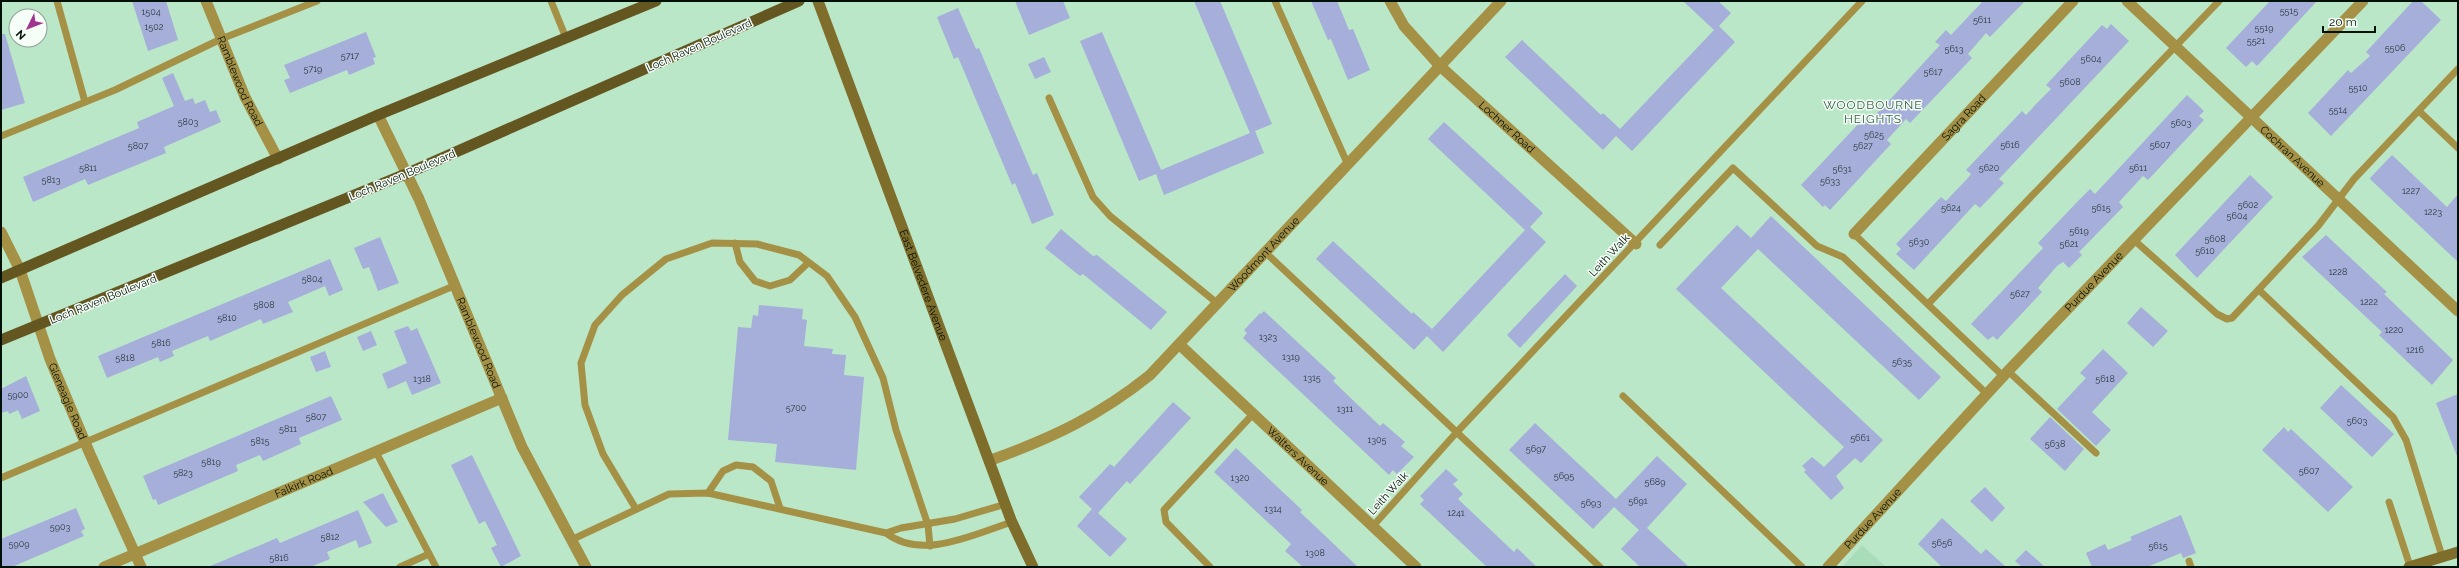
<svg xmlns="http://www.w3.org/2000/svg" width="2459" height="568" font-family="Raleway,sans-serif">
<rect width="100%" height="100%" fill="#bae7c8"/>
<path fill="#a9ddba" d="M1862 545 1886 567H1842Z"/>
<g fill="#a5afda">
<path d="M132 1H166L178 40 148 51Z"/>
<path d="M1015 1H1063L1070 18 1029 35Z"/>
<path d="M1194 1H1220L1272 124 1255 131 1264 153 1164 195 1156 174 1139 181 1080 41 1102 32 1161 170 1250 133Z"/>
<path d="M1311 1H1337L1349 30 1353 29 1370 70 1348 80 1331 39 1328 40Z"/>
<path d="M1683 1H1718L1731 13 1719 26 1735 42 1632 151 1616 136 1603 150 1505 57 1522 40 1601 115 1603 113 1620 129 1714 30Z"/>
<path d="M1983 1H2025L1990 37 1986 33 1968 54 1972 58 1910 123 1906 119 1887 140 1891 144 1830 210 1825 205 1823 207 1801 185 1863 119 1867 123 1886 104 1940 45 1935 42 1946 30 1951 35Z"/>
<path d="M2270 1H2317L2257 66 2252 61 2246 67 2226 48Z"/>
<path d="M2413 1H2421L2441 20 2331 136 2308 113 2348 70 2351 73 2370 56 2366 52Z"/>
<path d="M958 8 976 49 979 48 1033 175 1037 173 1054 215 1032 224 1015 183 1012 185 958 57 954 59 937 17Z"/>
<path d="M2111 24 2129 41 1999 179 2004 183 1980 208 1975 204 1914 270 1896 254 1901 249 1896 244 1941 197 1946 201 1967 179 1971 174 1966 170 2022 111 2026 115 2039 101 2051 89 2046 85 2102 25 2107 29Z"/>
<path d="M366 32 376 57 373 58 375 64 349 75 347 70 290 93 284 80 290 78 284 65Z"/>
<path d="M1 34H5L25 103 1 110Z"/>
<path d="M1044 57 1051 72 1035 79 1028 64Z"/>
<path d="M173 73 185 101 193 98 195 104 205 100 210 112 216 110 221 122 164 147 166 153 88 185 85 179 33 202 23 177 139 128 137 122 174 106 162 78Z"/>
<path d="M2187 95 2204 111 2199 116 2204 120 2148 180 2143 176 2119 202 2123 207 2079 252 2082 255 2069 268 2063 262 2057 266 2038 288 2042 292 1997 340 1993 336 1988 340 1971 324 2043 248 2038 243 2080 199 2090 189 2095 194Z"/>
<path d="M1444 122 1543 213 1530 227 1546 242 1443 352 1427 336 1414 350 1316 259 1333 241 1412 314 1413 312 1432 329 1525 230 1428 139Z"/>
<path d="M2392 155 2447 207 2458 194V262L2371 180 2370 178Z"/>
<path d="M2250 175 2273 197 2197 278 2175 255Z"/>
<path d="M1771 216 1941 377 1919 400 1758 249 1721 288 1883 440 1861 463 1855 458 1836 476 1844 488 1831 500 1804 472 1806 470 1802 466 1812 457 1824 467 1844 447 1676 289 1737 225 1751 238Z"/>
<path d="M1061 229 1093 256 1097 255 1167 312 1151 330 1083 274 1080 276 1045 248Z"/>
<path d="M2326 235 2387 292 2384 294 2453 360 2432 385 2379 335 2382 332 2302 257Z"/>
<path d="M380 237 399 283 378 291 369 267 363 269 354 248Z"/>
<path d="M330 259 343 290 329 296 325 286 288 302 293 312 263 324 261 319 210 341 208 336 172 351 174 356 160 362 158 357 107 378 98 356Z"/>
<path d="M1565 274 1577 286 1520 348 1507 335Z"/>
<path d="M759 305 803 309 802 319 807 320 804 346 833 349 832 354 846 355 844 375 864 377 856 470 775 462 777 444 728 440 738 327 751 328 753 315 758 316Z"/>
<path d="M2141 307 2168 331 2153 347 2127 323Z"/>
<path d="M1264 311 1336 378 1333 381 1359 406 1380 426 1383 423 1405 442 1401 446 1414 457 1397 474 1393 470 1389 475 1243 338 1247 333 1244 330 1260 313 1261 314Z"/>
<path d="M408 326 411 331 417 328 441 383 412 395 406 381 388 389 382 374 407 363 394 331Z"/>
<path d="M371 331 377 345 363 351 357 337Z"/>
<path d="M2103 349 2128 373 2092 412 2111 430 2096 446 2057 409 2086 378 2080 373Z"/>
<path d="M325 351 331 367 316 372 310 357Z"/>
<path d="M26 376 40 411 22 419 18 410 9 414 8 411 1 413V389Z"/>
<path d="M2341 385 2394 434 2372 457 2320 408Z"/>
<path d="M2458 394V455L2457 456 2436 403Z"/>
<path d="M331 396 342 420 299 438 301 444 263 461 260 455 236 465 238 471 158 505 156 499 153 500 143 476Z"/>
<path d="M1173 402 1191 418 1130 484 1127 481 1098 513 1127 539 1110 557 1077 526 1092 509 1079 497 1110 464 1114 467Z"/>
<path d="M2050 417 2084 449 2065 471 2030 439Z"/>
<path d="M1535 423 1616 499 1657 456 1687 484 1647 528 1689 567H1640L1621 549 1639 530 1614 507 1593 529 1509 450Z"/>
<path d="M2284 427 2288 432 2291 429 2353 487 2328 512 2262 450Z"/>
<path d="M1236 448 1302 510 1300 512 1358 567H1303L1285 551 1291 544 1214 472Z"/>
<path d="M472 455 521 556 501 567 491 548 497 545 485 521 479 524 451 465Z"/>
<path d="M1446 469 1458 480 1453 484 1463 494 1458 499 1514 552 1517 548 1537 567H1487L1420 504 1424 500 1420 496Z"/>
<path d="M1985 487 2005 508 1992 522 1970 501Z"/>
<path d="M383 493 398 522 386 527 363 502Z"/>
<path d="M76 508 85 529 81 531 84 536 12 567H1V539Z"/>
<path d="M358 510 372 543 359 548 356 540 327 552 330 559 310 567H208L277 538 280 543Z"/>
<path d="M2181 515 2196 553 2183 558 2181 553 2147 567H2092L2086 553 2105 544 2108 550 2132 540 2130 537Z"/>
<path d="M1942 518 1981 554 1986 549 2006 567H1942L1918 544Z"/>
<path d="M2026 550 2045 567H2022L2015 561Z"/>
</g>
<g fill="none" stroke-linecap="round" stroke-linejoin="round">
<g stroke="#a59146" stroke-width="7">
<path d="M57 1 85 102"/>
<path d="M551 1 566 38"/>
<path d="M1275 1 1348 165"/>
<path d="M1049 98 1093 197 1110 216 1217 303"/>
<path d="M2419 111 2458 148"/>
<path d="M1 136 115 90 221 39 317 1"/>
<path d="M1854 234 2003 376"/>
<path d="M2134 240 2217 314 2227 319 2232 318 2318 226 2354 179 2458 69"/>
<path d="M735 243 740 262 755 281 770 286 790 280 808 263"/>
<path d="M1660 245 1733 168 1817 246 1843 257 1987 394"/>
<path d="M1265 252 1600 567"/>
<path d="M2259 290 2393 417 2406 440 2442 556"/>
<path d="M1929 303 2219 1"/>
<path d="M2008 371 2096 453"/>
<path d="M1623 396 1802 567"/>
<path d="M376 452 436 567"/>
<path d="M1 478 456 285"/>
<path d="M708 493 723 471 736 465 753 467 771 481 780 508"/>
<path d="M2389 502 2410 566"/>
<path d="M636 509 603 454 585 405 581 363 595 325 622 295 666 259 712 243 757 244 799 255 827 276 855 317 883 378 896 430 928 525 930 546"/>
<path d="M1373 526 1456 433 1862 1"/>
<path d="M886 533 901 528 955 519 1006 504"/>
<path d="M571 540 669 494 708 493 886 533C922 561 974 534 1012 522"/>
<path d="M2189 561 2191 567"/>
<path d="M400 567 429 554"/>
<path d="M1210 567 1166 522 1164 510 1253 414"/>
</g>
<g stroke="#a59146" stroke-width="11">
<path id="s1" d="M206 1 245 97 278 159"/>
<path id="s2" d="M1390 1 1404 26 1440 66 1636 244"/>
<path id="s3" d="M2127 1 2458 311"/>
<path id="s4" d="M378 115 419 199 522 447 586 567"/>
<path id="s5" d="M1 232 20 270 50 359 90 454 141 567"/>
<path id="s6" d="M1854 234 2073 1"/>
<path id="s7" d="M1180 345 1416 567"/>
<path id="s8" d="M991 460C1052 438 1099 416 1150 375L1501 1"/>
<path id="s9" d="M104 567 502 398"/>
<path id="s10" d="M1828 567 2008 371 2363 1"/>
</g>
<g stroke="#7f6e2b" stroke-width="11">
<path id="s11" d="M818 1 1011 520 1033 567"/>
<path d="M2409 567 2458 552"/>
</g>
<g stroke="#645620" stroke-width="11">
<path d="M1 278 378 115 656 1"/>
<path d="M1 340 408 173 799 1"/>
</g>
</g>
<g text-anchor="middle" stroke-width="3" stroke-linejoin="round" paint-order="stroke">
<g font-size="9" fill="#2b383c">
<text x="2289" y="14">5515</text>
<text x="151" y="15">1504</text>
<text x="1982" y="23">5611</text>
<text x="154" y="30">1502</text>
<text x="2264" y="31">5519</text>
<text x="2256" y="44">5521</text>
<text x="2395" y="51">5506</text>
<text x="1954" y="52">5613</text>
<text x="350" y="59">5717</text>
<text x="2091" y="62">5604</text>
<text x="313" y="72">5719</text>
<text x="1933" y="75">5617</text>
<text x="2070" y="85">5608</text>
<text x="2358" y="91">5510</text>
<text x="2338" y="113">5514</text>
<text x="188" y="125">5803</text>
<text x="2181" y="126">5603</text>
<text x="1874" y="138">5625</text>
<text x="2010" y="148">5616</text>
<text x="2160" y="148">5607</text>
<text x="138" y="149">5807</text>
<text x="1863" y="149">5627</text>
<text x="88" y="171">5811</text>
<text x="1989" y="171">5620</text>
<text x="2138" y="171">5611</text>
<text x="1842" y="172">5631</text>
<text x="51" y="183">5813</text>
<text x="1830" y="184">5633</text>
<text x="2411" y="194">1227</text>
<text x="2248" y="208">5602</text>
<text x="1951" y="211">5624</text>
<text x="2101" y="211">5615</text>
<text x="2433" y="215">1223</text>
<text x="2237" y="219">5604</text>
<text x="2079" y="234">5619</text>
<text x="2215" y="242">5608</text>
<text x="1919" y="245">5630</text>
<text x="2069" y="247">5621</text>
<text x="2205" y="254">5610</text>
<text x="2338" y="275">1228</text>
<text x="312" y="282">5804</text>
<text x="2020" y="297">5627</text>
<text x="2369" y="305">1222</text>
<text x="264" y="308">5808</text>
<text x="227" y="321">5810</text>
<text x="2394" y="333">1220</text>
<text x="1268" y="340">1323</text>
<text x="161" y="346">5816</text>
<text x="2415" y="353">1216</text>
<text x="1291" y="360">1319</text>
<text x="125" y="361">5818</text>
<text x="1902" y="365">5635</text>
<text x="1312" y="381">1315</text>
<text x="422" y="382">1318</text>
<text x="2105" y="382">5618</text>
<text x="18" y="398">5900</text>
<text x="796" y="411">5700</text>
<text x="1345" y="412">1311</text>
<text x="316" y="420">5807</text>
<text x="2357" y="424">5603</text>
<text x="288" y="432">5811</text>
<text x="1860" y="441">5661</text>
<text x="1377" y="443">1305</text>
<text x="260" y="444">5815</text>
<text x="2055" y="447">5638</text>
<text x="1536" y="452">5697</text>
<text x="211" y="465">5819</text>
<text x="2309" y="474">5607</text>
<text x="183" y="476">5823</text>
<text x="1564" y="479">5695</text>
<text x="1240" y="481">1320</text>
<text x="1655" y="485">5689</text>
<text x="1638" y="504">5691</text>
<text x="1591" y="506">5693</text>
<text x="1273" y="512">1314</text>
<text x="1456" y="516">1241</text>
<text x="60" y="530">5903</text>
<text x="330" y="540">5812</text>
<text x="1942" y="546">5656</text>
<text x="19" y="547">5909</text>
<text x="2158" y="549">5615</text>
<text x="1315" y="556">1308</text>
<text x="279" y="561">5816</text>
</g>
<g font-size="11" fill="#021107" stroke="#f5fef7">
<text transform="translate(699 45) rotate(-24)" y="4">Loch Raven Boulevard</text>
<text dy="4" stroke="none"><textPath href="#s1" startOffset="87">Ramblewood Road</textPath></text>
<text dy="4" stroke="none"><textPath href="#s6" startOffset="160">Sagra Road</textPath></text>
<text dy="4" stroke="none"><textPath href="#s2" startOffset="173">Lochner Road</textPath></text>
<text dy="4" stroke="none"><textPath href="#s3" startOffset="227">Cochran Avenue</textPath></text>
<text transform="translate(402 175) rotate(-23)" y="4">Loch Raven Boulevard</text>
<text dy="4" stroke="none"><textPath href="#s8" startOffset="347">Woodmont Avenue</textPath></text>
<text transform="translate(1609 255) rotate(-47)" y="4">Leith Walk</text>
<text dy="4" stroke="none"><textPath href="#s10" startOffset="390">Purdue Avenue</textPath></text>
<text dy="4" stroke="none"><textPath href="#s11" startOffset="303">East Belvedere Avenue</textPath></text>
<text transform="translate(103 299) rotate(-22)" y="4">Loch Raven Boulevard</text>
<text dy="4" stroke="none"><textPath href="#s4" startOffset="249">Ramblewood Road</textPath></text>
<text dy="4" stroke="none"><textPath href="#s5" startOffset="182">Gleneagle Road</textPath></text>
<text dy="4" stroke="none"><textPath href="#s7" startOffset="162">Walters Avenue</textPath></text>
<text dy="4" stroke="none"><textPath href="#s9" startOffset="217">Falkirk Road</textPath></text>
<text transform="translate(1388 493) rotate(-48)" y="4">Leith Walk</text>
<text dy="4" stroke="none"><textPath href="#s10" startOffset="66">Purdue Avenue</textPath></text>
</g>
<g font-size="12" letter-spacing="1" fill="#365f45" stroke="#f5fef7">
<text x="1873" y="109">WOODBOURNE<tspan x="1873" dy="14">HEIGHTS</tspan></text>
</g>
</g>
<rect width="2459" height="568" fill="none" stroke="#021107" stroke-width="4"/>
<g transform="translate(28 28) rotate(227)"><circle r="19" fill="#f5fef7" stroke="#949f97"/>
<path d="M0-3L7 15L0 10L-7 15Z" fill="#a23290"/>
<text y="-6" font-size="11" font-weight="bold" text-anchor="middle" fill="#021107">N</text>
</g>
<path d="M2323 26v6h52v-6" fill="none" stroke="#021107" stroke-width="2"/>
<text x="2329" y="26" font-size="12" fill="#021107" stroke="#f5fef7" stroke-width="3" paint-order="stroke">20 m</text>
</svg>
